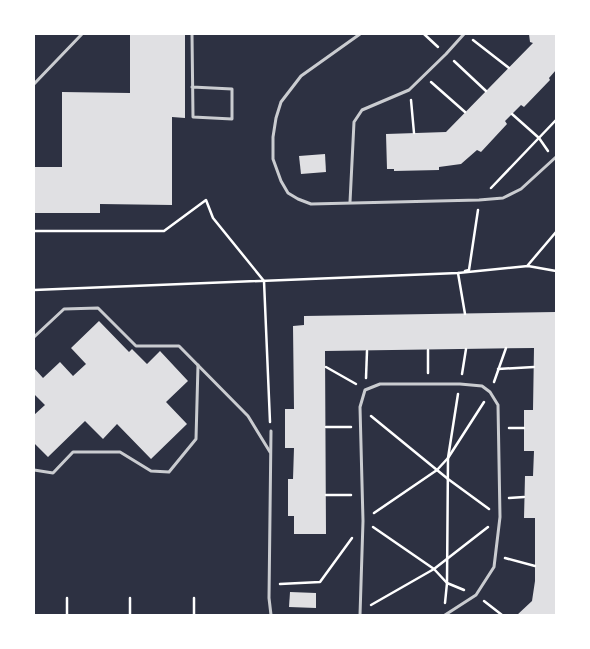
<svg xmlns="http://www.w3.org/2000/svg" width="590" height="649" font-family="'Exo 2',sans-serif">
<rect width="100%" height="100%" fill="#2d3142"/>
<g fill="#e0e0e3">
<path d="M130 34H185V118L172 117V205L100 204V213H34V167H62V92L130 93Z"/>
<path d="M529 34H556V70L549 78 550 80 524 107 521 105 505 121 507 124 481 152 477 150 461 164 439 167V170L394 171V169H387L386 134 446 132 533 43 530 42Z"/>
<path d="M325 154 326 172 301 174 299 156Z"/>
<path d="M556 312V615H517L532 601 535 581V518H524L525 476H533L534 451H524V410H533L534 348 325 351 326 534H294V516H288V479H293L294 448H285V409H294L293 326 304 325V316Z"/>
<path d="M99 321 129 352 132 349 147 364 160 351 188 381 166 402 187 424 151 459 117 424 103 439 85 421 48 457 34 443V415L45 405 34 394V368L43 378 60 362 73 376 86 364 71 348Z"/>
<path d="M290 592 316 593V608L289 607Z"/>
</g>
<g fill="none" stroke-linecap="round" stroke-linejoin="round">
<g stroke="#fff" stroke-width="2.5">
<path d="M424 34 438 47"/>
<path d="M473 40 509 68"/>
<path d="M454 61 486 91"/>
<path d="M431 82 465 112"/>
<path d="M411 100 414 133"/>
<path d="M512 114 539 138 548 151"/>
<path d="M491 188 556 120"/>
<path d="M34 231H164L206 200 213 218 264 281 270 422"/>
<path d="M528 265 556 232"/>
<path d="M465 271 469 270 478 210"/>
<path d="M458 273 465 314"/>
<path d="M34 290 458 273 528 266 556 271"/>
<path d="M326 367 356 384"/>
<path d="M498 369 534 367"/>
<path d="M428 373V350"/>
<path d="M462 374 466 349"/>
<path d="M366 378 367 351"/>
<path d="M494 382 506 348"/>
<path d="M371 416 448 479 489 509"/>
<path d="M326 427H351"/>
<path d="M509 428H524"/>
<path d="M326 495H351"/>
<path d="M509 498 524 497"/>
<path d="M374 513 437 470 448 458 484 402"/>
<path d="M373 527 434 569 447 583 464 590"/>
<path d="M505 558 535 566"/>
<path d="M280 584 320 582 352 538"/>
<path d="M484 601 502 615"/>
<path d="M445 603 447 583 448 458 458 394"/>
<path d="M371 605 434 569 488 527"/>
<path d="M67 615V598"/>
<path d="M130 615V598"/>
<path d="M194 615V598"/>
</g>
<g stroke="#caccd0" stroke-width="3">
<path d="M192 34 193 117 232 119V89L192 87"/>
<path d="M360 34 301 76 281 102 276 118 273 137V159L281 181 288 193 298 199 311 204 479 200 503 198 521 189 556 157"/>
<path d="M34 84 82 34"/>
<path d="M350 202 354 122 362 110 409 90 446 54 464 34"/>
<path d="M34 337 64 309 98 308 136 346H179L248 416 270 452"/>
<path d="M271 431 269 598 271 615"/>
<path d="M34 470 53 473 73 452H120L151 471 169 472 196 439 198 365"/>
<path d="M360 615 363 521 360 407 365 390 380 384H460L482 386 490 392 498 405 500 517 494 567 476 595 445 615"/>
</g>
</g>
<rect width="590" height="649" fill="none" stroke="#ffffff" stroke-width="70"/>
</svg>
